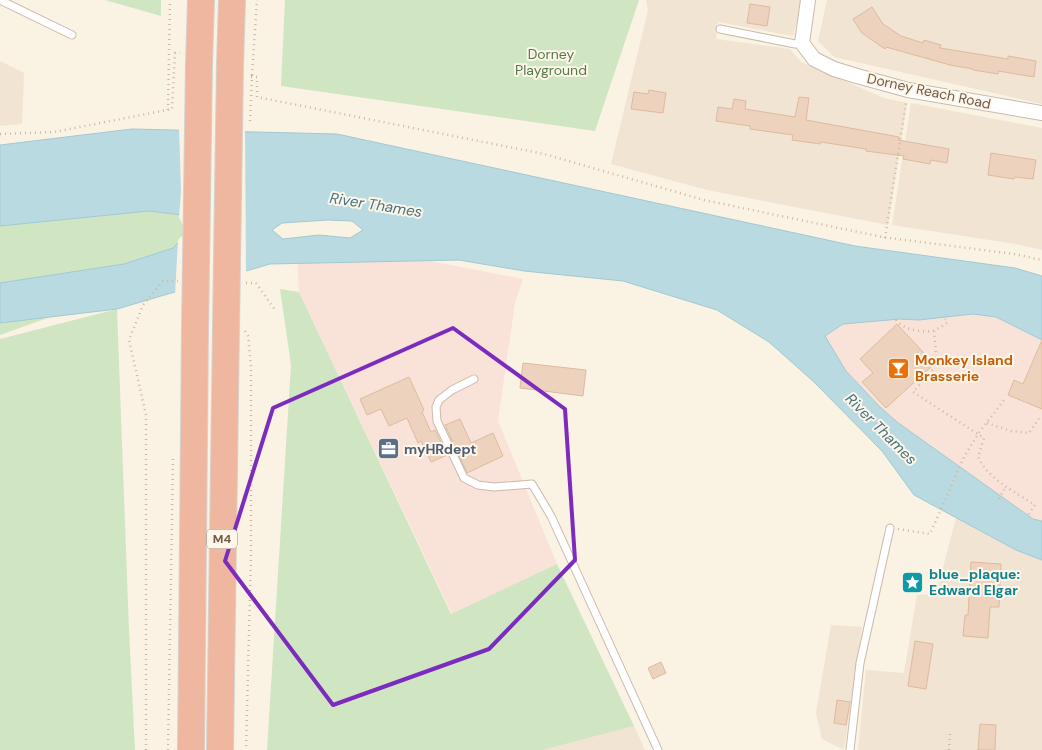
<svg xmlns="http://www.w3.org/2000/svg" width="1042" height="750" font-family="'DM Sans',sans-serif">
<rect width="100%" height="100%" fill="#faf2e3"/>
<g fill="#f1e4d2">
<path d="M646 0H802L793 36 718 22 716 39 790 49 801 62 884 98 907 103 888 225 707 190 611 164 648 10Z"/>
<path d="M827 0H1042V104L834 57 818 41Z"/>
<path d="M0 61 24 73 22 124 0 126Z"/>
<path d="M911 103 1042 128V250L1016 244 892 225Z"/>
<path d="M956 518 1016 550 1042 560V750H858L866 670 904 673 917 595 936 594Z"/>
<path d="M831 625 862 627 844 750 822 739 816 713Z"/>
<path d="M634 726 645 750H543Z"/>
</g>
<g fill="#f9e3d8">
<path d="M297 258 430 261 523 279 515 303 498 421 557 564 452 614 299 292Z"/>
<path d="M973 314 996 317 1042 340V521L1033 519 897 422 879 406 846 371 825 336 843 324 900 319 919 320Z"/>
</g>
<g fill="#d0e6c3">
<path d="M105 0H161V16Z"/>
<path d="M285 0H639L595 131 281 86Z"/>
<path d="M149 211 182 215 189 233 173 248 124 264 0 283V226Z"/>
<path d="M280 289 299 292 451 614 557 564 634 726 543 750H267L291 365Z"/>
<path d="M117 309 129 630 135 750H0V339Z"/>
<path d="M53 316 0 335V323Z"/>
</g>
<path fill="#badae1" stroke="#a1c9d2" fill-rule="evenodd" d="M132 129 337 134 855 246 1015 268 1042 276V340L996 317 973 314 919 320 900 319 843 324 825 336 846 371 879 406 897 422 1033 519 1042 521V560L1016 550 914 495 882 451 814 382 769 342 717 310 623 281 524 271 459 260 270 264 117 309 0 323V283L124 264 173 248 189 232 182 215 149 211 0 226V145ZM328 220 352 221 363 230 350 238 319 235 283 239 272 230 282 223Z"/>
<path fill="#faf2e3" d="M179 127 245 129 246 274 175 295 178 240 186 232 179 217 181 191Z"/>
<g fill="#edd2bd" stroke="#deba9f">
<path d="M750 4 770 7 767 26 747 23Z"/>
<path d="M872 7 883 24 901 36 923 43 924 40 941 45 940 48 1008 59V56L1036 61 1034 77 998 71V74L973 70V69L950 65 886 47 885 49 862 33 853 19Z"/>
<path d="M649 90 666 93 663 113 631 109 634 92 648 94Z"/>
<path d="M799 97 809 98 806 120 899 137 898 140 949 149 947 163 931 160 930 164 903 159 904 156 866 151V149L821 142 820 144 792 140 793 135 750 129V126L716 121 718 107 732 109 734 99 746 101 745 109 795 117Z"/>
<path d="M991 153 1036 160 1033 179 1015 177 1014 179 988 175Z"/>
<path d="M897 324 934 364 886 408 862 382 873 373 860 359Z"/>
<path d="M1042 340V409L1008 395 1014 380 1023 384Z"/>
<path d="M523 363 586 370 583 396 520 388Z"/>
<path d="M409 377 424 410 422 412 431 432 435 430 447 455 431 462 421 441 418 443 407 418 389 426 381 409 367 415 360 399Z"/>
<path d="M460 419 471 443 493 433 503 456 467 473 445 425Z"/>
<path d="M971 562 1001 564 999 607H990L988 638 963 636 965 615H968Z"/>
<path d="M915 641 933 644 926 689 908 686Z"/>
<path d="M661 662 666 673 653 679 648 668Z"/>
<path d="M837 700 850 702 846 725 834 723Z"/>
<path d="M980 724 996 725 995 750H978Z"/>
</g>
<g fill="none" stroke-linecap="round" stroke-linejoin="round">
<defs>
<g id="lane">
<path d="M0 0 72 35"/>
<path d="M720 29 795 44 802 43"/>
<path d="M474 379 452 390 439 400 436 407 437 421 464 478 478 485 494 487 532 484 551 516 658 750"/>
<path d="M850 750 860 663 890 528"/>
</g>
<path id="street" d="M808 0 802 43 814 59 834 69 857 76 908 90 1042 113"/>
<g id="highway">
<path d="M199 64 201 0"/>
<path d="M230 65 232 0"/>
<path d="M191 750 195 329"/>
<path d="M220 750 226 328"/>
</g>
</defs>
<use href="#lane" stroke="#cabaab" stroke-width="9"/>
<use href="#street" stroke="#cabaab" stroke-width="16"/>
<use href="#highway" stroke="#d7d1cd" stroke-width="28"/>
<g stroke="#d1b6a1" stroke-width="2.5" stroke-dasharray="1 4" stroke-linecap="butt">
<path d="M252 75 257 0"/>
<path d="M251 77H257V97L544 154 704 200 882 237 1014 254 1042 260"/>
<path d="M168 110 170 0"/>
<path d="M0 134 54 132 172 109 175 53H180"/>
<path d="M885 238 906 103"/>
<path d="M246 283H256L275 310"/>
<path d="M896 320C904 330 920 332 932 331 937 330 942 326 947 323L945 319"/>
<path d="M245 331 248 336 251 367V555L246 750"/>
<path d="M934 331 937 362 929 375 913 392 984 438 978 457C988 479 1015 492 1035 505L1027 517"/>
<path d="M987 423 1011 431 1029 433 1040 417 1042 418"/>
<path d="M999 499 1006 486"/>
<path d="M898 529 930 534 964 457 978 434 1004 400"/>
<path d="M146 750V415L129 340 143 305 163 281H178"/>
<path d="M168 750 173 456"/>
<path d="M949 750 950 733"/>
</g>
<use href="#lane" stroke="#fff" stroke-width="7"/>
<use href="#street" stroke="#fff" stroke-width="14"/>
<use href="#highway" stroke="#efb79f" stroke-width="26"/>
<defs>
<g id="highway-bridge">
<path d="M226 328 230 65"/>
<path d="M195 329 199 64"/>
</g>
</defs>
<use href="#highway-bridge" stroke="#d7d1cd" stroke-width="28" stroke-linecap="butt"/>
<path stroke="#d1b6a1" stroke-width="2.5" stroke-dasharray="1 4" stroke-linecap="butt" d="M250 121 252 75"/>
<use href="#highway-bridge" stroke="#efb79f" stroke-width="26"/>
</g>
<path fill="none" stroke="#7b2cbf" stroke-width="4" stroke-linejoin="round" d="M453 328 565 409 575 560 489 649 333 705 225 561 273 408Z"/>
<defs>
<symbol id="bar-square" viewBox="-11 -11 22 22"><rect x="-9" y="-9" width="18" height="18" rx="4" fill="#e8710a" stroke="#fdf6e9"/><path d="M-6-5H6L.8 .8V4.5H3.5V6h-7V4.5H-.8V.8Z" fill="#fff"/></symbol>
<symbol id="office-square" viewBox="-11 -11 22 22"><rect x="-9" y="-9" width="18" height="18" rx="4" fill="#5c6f8a" stroke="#fdf6e9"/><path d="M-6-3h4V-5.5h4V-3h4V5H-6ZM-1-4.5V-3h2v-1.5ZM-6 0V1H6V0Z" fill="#fff"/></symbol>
<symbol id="sight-square" viewBox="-11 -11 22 22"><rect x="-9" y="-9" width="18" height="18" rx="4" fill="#0f9aa8" stroke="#fdf6e9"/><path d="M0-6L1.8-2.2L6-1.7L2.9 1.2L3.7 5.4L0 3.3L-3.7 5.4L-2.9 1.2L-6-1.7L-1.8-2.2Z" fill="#fff"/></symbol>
</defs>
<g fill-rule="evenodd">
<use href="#bar-square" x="886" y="356" width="25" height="25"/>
<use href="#office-square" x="376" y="436" width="25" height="25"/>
<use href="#sight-square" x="900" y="570" width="25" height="25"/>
</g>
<g text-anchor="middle" stroke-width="4" stroke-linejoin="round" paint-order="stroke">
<rect fill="#fdf6e9" stroke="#9a897b" stroke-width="1" x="207" y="529.5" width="30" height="19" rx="4"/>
<g font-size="12" font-weight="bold" fill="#705a4c">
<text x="222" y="543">M4</text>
</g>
<g font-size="14" fill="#547a48" stroke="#fdf6e9">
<text x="551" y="59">Dorney<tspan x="551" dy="16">Playground</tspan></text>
</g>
<g font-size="14" fill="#705a4c" stroke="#fdf6e9">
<text transform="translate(929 91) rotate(12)" y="5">Dorney Reach Road</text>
</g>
<g font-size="14" font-weight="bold" fill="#c56008" stroke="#fdf6e9" text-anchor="start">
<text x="915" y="365">Monkey Island<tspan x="915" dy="16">Brasserie</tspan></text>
</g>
<g font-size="14" font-weight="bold" fill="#4e5e75" stroke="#fdf6e9" text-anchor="start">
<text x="404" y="454">myHRdept</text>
</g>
<g font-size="14" font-weight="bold" fill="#0d838f" stroke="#fdf6e9" text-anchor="start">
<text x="929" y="579">blue_plaque:<tspan x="929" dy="16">Edward Elgar</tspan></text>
</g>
<g font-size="15" font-style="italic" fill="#477581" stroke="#fdf6e9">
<text transform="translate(376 205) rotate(9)" y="5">River Thames</text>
<text transform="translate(881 429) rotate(45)" y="5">River Thames</text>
</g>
</g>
</svg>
